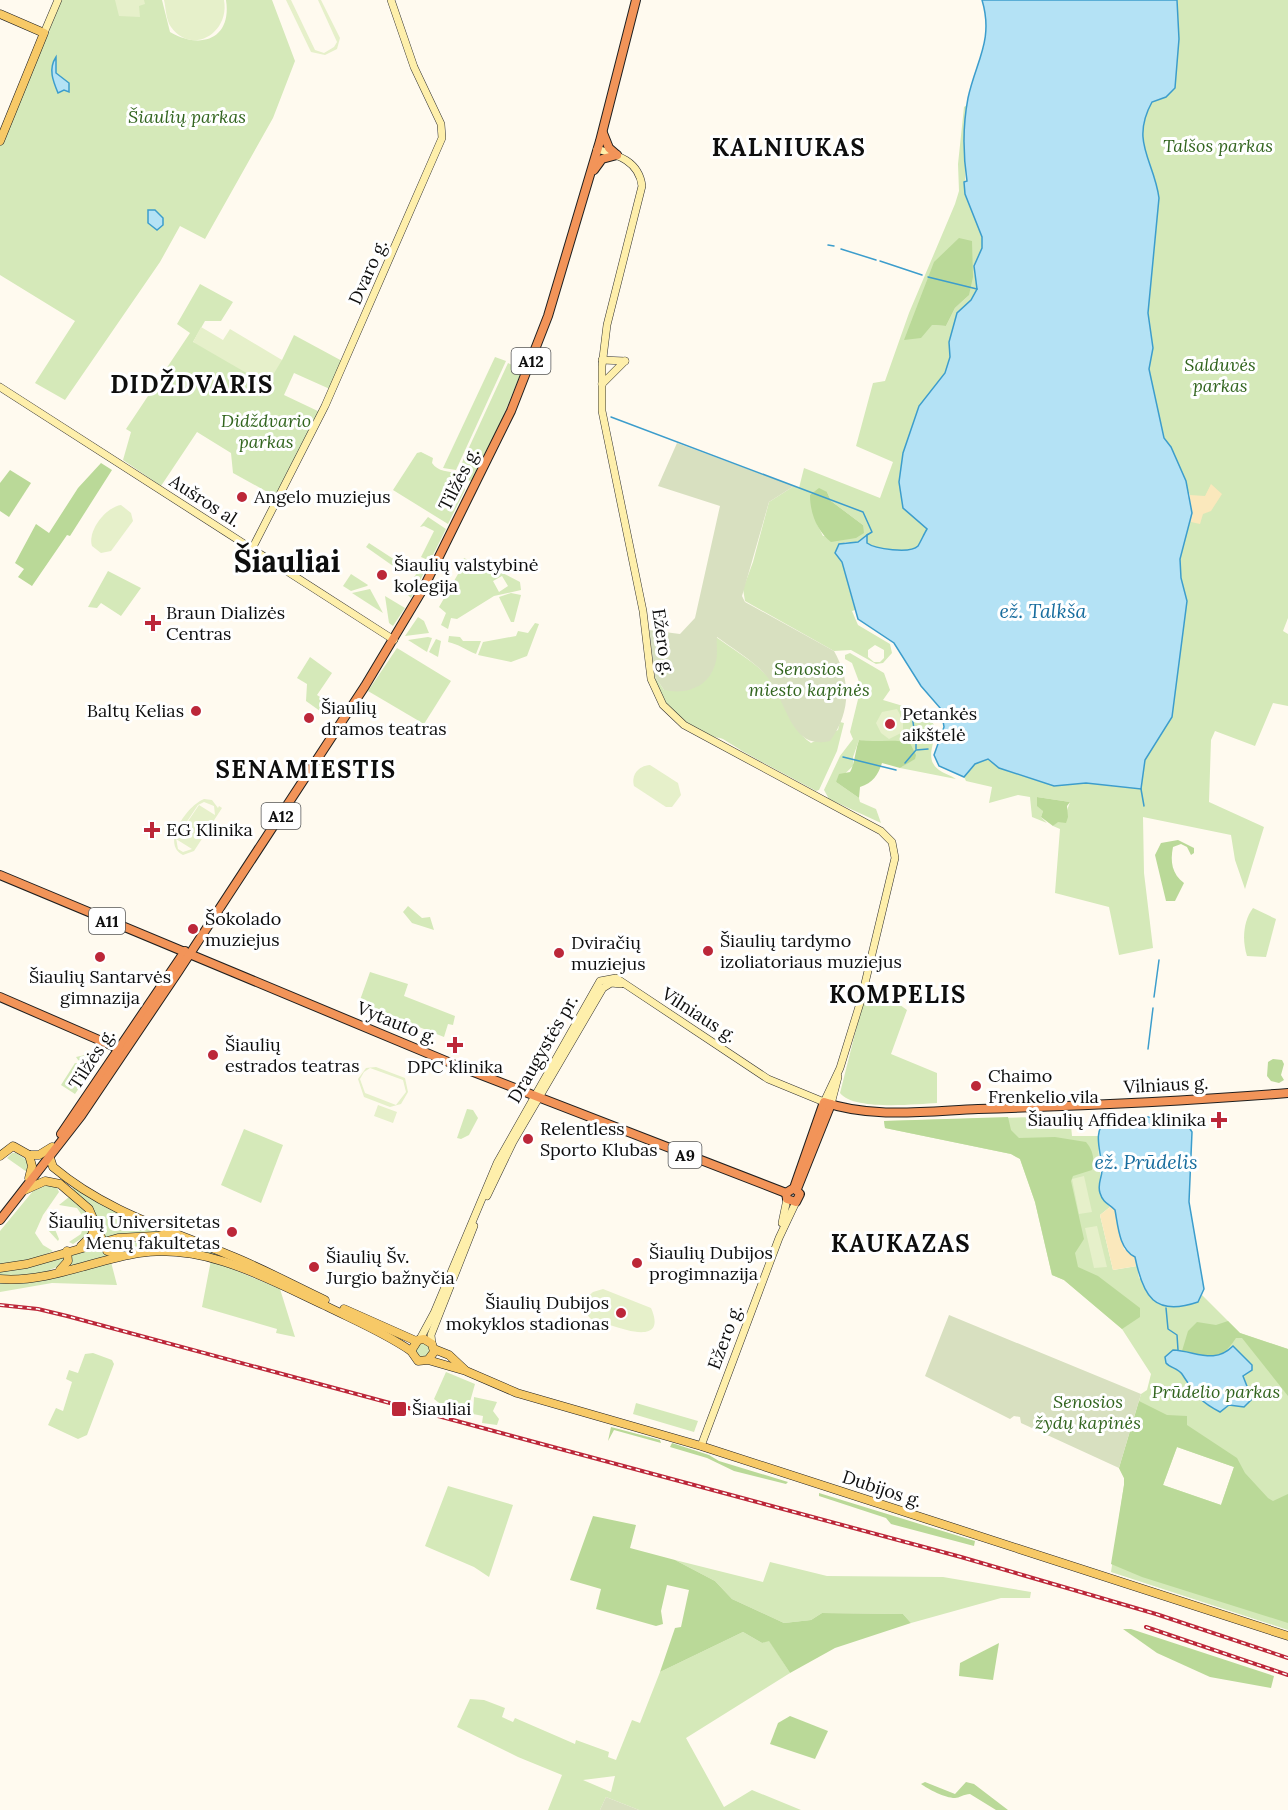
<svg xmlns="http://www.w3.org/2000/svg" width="1288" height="1810" font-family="Lora,serif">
<rect width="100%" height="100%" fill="#fffaef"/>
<g fill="#d5e9b9" fill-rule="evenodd">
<path d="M58 0H162L170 32C201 50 232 39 226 0H272L295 61 273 118 205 239 180 226 160 262 65 400 35 383 75 321 0 275V142H3L49 32Z"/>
<path d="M1177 0H1288V618L1283 631 1288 634V706L1273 703 1255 746 1215 731 1211 740 1209 802 1264 827 1245 889 1235 860 1231 835 1143 817 1144 873 1153 948 1119 955 1109 907 1055 893 1060 829 1053 826 1066 813 1070 802 1037 797 1043 811 1041 817 1047 823 1032 817 1030 797 1018 795 989 803 992 787 966 781 964 777 975 764 988 758 999 768 1054 786 1086 783 1141 789 1145 760 1172 717 1187 601 1181 578 1180 559 1192 513 1190 495 1171 447 1164 438 1149 369 1153 348 1148 313 1159 198C1154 160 1130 142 1152 102L1166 97C1175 60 1181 38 1177 0Z"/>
<path d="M967 105 965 194 982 237V248L974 271 977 289 971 300 957 313 949 342 950 357 945 373 919 406 903 453 899 482 903 508 927 529C924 534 921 541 918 546 910 554 875 549 867 543V536L858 542H845L835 553 842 562 855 610 852 611 858 625 890 644 892 653 883 663 876 664 851 650 834 651 745 601 743 589 753 562 769 502 794 486 799 488 804 468 880 498 893 462 856 446 873 383 885 381 909 313 955 204 959 191 958 164 964 107ZM969 295 955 308 946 326 932 325ZM827 492 831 501 863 525 823 536 817 524ZM875 645 884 650V658L880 662H874L868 657V650Z"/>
<path d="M200 284 233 302 221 321H205L193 342 282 360 294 335 344 362 332 390 294 373 284 395 322 413 280 499 233 473 231 453 197 432 161 486 123 460 131 432 126 429 190 333 177 324Z"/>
<path d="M495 357 506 361 456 470 443 468Z"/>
<path d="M508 363 522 370 502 419 471 481 465 480 460 467Z"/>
<path d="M421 452 433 458 432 463C438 472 448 471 461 474L465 490 448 524 393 490 417 453Z"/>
<path d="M428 517 446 529 430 561 421 557 434 531 424 526 420 527Z"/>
<path d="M369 543 395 560 397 564 393 566 366 547Z"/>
<path d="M464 558 479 565 481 562 520 582 521 590 494 596 457 619 451 618 448 629 441 625 446 613 439 607 458 574ZM502 576 508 586 499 592 493 581Z"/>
<path d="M423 563 428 565 411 598 408 595 417 582 413 579Z"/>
<path d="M108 571 141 588 121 616 101 603 97 608 88 607Z"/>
<path d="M351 574 368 585 367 586 351 591 343 586Z"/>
<path d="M370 589 383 613 352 593Z"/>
<path d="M511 593 521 595 514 622H511L499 597Z"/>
<path d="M385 596 405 608 393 626 389 623Z"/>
<path d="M418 617 424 621 429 633 405 636Z"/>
<path d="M535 623 539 624 527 656 511 662 478 655 483 642 516 636 518 631 528 633Z"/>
<path d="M449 636 460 637 463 641H481L476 654C466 650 458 644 448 642Z"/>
<path d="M428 637 432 638 427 652 408 640Z"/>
<path d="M716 637C732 649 755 662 768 677 786 698 787 726 811 743L838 730 840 722 844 723 837 751 819 790 816 791C785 774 752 758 723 739 719 737 715 738 710 735 686 724 659 706 655 677L664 690Z"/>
<path d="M436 639 441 641 438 657 429 652Z"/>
<path d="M397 648 451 681 424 724 368 691Z"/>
<path d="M850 653 884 673 890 690 883 700 913 709 925 708 936 729C935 743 924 759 939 770 944 774 951 775 956 779L900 768 909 762 873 743 859 740 853 757V766L836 782 859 798 860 802 876 809 881 823 829 799 824 790 840 756 853 739 850 732 861 687 852 663 845 659V655Z"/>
<path d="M310 657 332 673 317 695 326 701 320 711 306 701 307 684 297 678Z"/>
<path d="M408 906 422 918 430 917 434 930 412 923 403 912Z"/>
<path d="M1253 908 1276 919 1266 957 1247 956C1242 941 1243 921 1253 908Z"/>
<path d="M370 972 408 984 404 996 455 1016 453 1025 448 1024 444 1037 369 1007 360 1000Z"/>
<path d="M868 982 907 1010 891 1054 937 1073V1103C916 1104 854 1111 840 1093Z"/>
<path d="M85 1055 87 1062 95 1060 96 1063 75 1094 61 1085 75 1063 81 1064 76 1057Z"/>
<path d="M467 1109 473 1110 478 1118 469 1135 461 1139 457 1138Z"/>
<path d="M1070 1116 1072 1136H1099C1097 1149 1101 1199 1110 1207L1100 1215 1113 1270 1137 1266 1139 1278 1189 1305 1198 1302 1202 1295 1240 1333 1288 1349V1630L1111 1572 1124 1485V1478L1119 1468 1141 1394 1147 1390 1151 1374 1122 1329 1064 1280 1052 1275 1035 1202 1020 1159 1011 1154 885 1128 884 1121ZM1177 1447 1234 1467 1221 1505 1163 1485Z"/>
<path d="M244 1129 283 1145 261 1203 221 1185Z"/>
<path d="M12 1153H16L27 1160V1172L7 1158Z"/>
<path d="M47 1185 56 1186 59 1192 43 1215 35 1233 43 1245 53 1251 30 1261 0 1265V1231L33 1191Z"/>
<path d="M73 1187 102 1204 164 1231 103 1239 92 1209 72 1190Z"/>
<path d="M69 1197C85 1203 92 1217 90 1233L73 1244 69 1242 81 1234 85 1220 77 1208 59 1205Z"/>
<path d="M49 1215 59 1239 58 1241 47 1229Z"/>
<path d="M163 1238 176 1239 236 1262 175 1249 115 1253 105 1244Z"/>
<path d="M100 1245 104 1253 111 1257 68 1267 70 1254Z"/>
<path d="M62 1257 65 1260C53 1275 19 1277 0 1276V1271Z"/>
<path d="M211 1260 280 1289 295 1337 276 1333 277 1329 202 1307Z"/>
<path d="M111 1262 117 1285 52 1283 0 1292V1282Z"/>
<circle cx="423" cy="1350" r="7"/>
<path d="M93 1353 112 1360 114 1364 87 1435 78 1439 48 1425 56 1408 63 1411 72 1382 66 1379 69 1370 78 1373 85 1354Z"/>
<path d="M446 1372 475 1384 466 1416 446 1413 447 1409 434 1399Z"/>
<path d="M474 1397 497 1402 493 1411 499 1419 497 1425 482 1423 483 1416 473 1414Z"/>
<path d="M636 1403 698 1421 694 1432 633 1414Z"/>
<path d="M448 1486 513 1505 489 1577 474 1567 425 1546Z"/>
<path d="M675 1560 763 1582 770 1562 827 1576 943 1577 1031 1592 1030 1598H1001L911 1623 903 1614 822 1613 811 1620 784 1623 732 1599 715 1581Z"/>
<path d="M743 1632 762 1643 769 1640 790 1673 686 1738 724 1807 752 1790 801 1810H639L606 1797 600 1810H548L562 1775 518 1757 457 1727 470 1699 484 1700 505 1708 502 1717 513 1722 515 1718 575 1744 576 1740 609 1752 608 1757 616 1760 632 1720 640 1723 660 1672ZM615 1776 611 1792 583 1780Z"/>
</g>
<g fill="#bad998" fill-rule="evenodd">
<path d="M959 238 972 241 973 277 969 295 955 308 946 326 932 325 921 338 904 340 934 262Z"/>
<path d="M101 463 112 470 70 536 67 535 32 586 18 577 24 569 15 563 36 524 49 533 78 488Z"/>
<path d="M10 470 31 483 9 517 0 511V483Z"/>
<path d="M819 488 827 492 831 501 863 525 864 533 856 538 831 542C817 531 810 513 810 495Z"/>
<path d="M859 740C876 743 893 738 910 743L916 755 915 759 900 768 882 763C878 775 873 783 860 787L859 798 836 782 839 774 850 772C855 763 855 751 859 740Z"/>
<path d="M1037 797 1070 802 1067 806 1068 817 1066 823 1058 822 1053 826 1041 817 1043 811 1037 806Z"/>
<path d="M1178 840 1194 848V853L1191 855 1187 847 1181 844 1173 847C1170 862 1172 874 1184 883L1175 901H1166L1155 855 1161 843Z"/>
<path d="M1273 1059 1282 1060 1284 1064 1281 1075 1284 1080 1279 1083 1271 1081 1267 1076 1268 1062Z"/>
<path d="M1008 1117 1011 1130 1019 1138 1055 1137 1086 1142C1093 1150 1095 1160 1092 1170L1073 1176 1071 1181 1084 1239 1075 1253 1078 1267 1098 1276 1140 1308V1317L1122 1329 1064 1280 1052 1275 1035 1202 1020 1159 1011 1154 885 1128 884 1121Z"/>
<path d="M1228 1321 1240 1333 1288 1349V1396L1242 1338H1236C1220 1363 1209 1357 1182 1351L1188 1331 1197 1322 1216 1325Z"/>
<path d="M1139 1401 1167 1415 1187 1416V1425L1237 1458 1245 1473 1268 1498 1273 1501 1288 1494V1623L1142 1577 1111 1564 1124 1485V1478L1119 1468ZM1177 1447 1234 1467 1221 1505 1163 1485Z"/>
<path d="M611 1427 660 1440 661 1443 614 1430 608 1441Z"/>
<path d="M672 1443 709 1455 719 1461 788 1482 786 1484 734 1471 707 1458 670 1447Z"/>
<path d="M819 1493 975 1541 974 1546 891 1524 886 1518 819 1496Z"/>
<path d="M593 1516 636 1525 630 1548 675 1560 715 1581 732 1599 784 1623 811 1620 822 1613 903 1614 911 1623 835 1648 790 1673 769 1641 762 1643 743 1632 660 1672 675 1628 681 1627 689 1590 667 1585 661 1611 663 1624 656 1626 596 1609 601 1589 570 1580Z"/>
<path d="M1123 1629H1131L1274 1676 1271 1688 1210 1677 1157 1653Z"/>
<path d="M999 1643 993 1680 959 1676 960 1663Z"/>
<path d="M790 1716 828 1731 815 1759 770 1744 778 1723Z"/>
<path d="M925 1782 955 1794 966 1782 974 1784 1008 1810H996L970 1794C964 1794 959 1798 955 1798 945 1798 928 1789 921 1784Z"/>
</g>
<g fill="#fae8bc">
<path d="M1211 484 1222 494 1211 511 1203 514 1200 524 1191 522 1190 495 1205 496Z"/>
<path d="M1110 1207 1116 1210 1124 1249 1135 1257 1137 1266 1113 1270 1100 1215Z"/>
</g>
<g fill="#d8e0c0">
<path d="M677 443 794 486 769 502 742 596 745 602 834 651C851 681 851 712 830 741 790 751 787 701 768 678 756 662 733 649 717 637 716 644 718 653 716 661 710 687 687 695 664 690L655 677 649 630 680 634 695 618 720 506 658 486Z"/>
<path d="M949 1315 1141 1394 1119 1468 1021 1423 1020 1417 1014 1416 1010 1419 925 1376Z"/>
<path d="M606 1797 639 1810H600Z"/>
</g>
<g fill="#e6f0ca" fill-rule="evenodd">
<path d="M115 0H144L145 4 139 6 140 17 119 16Z"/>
<path d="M164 0H224C230 33 192 56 171 27 166 20 166 9 164 0Z"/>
<path d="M286 0H291L315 50 324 53 334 47 337 42 318 0H321L340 38 337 49 325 55 311 52Z"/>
<path d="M201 327 223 340 230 329 282 360 267 385 193 342Z"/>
<path d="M447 484 460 491 449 511 436 505Z"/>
<path d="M121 505 131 513 133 521 111 551 101 553 92 546C87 531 106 507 121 505Z"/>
<path d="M897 709 903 720V732L889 739 881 733 876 723 882 712Z"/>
<path d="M650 765 678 783 681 795 672 807H666L634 786C631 775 638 766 650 765Z"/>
<path d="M204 799 212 800 218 808 219 806 222 808 194 851 183 855C160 843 188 805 204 799ZM204 802 214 806 215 815 199 805 176 839 192 849 183 852 178 849 176 838 198 805Z"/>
<path d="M376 1067 405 1078 408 1092 401 1104 390 1107 364 1097 358 1079 366 1068ZM370 1068 403 1080 406 1092 396 1105 365 1093 360 1079 364 1072Z"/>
<path d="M378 1105 397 1112 393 1123 374 1116Z"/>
<path d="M1084 1176 1092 1212 1079 1214 1072 1179Z"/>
<path d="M1097 1226 1107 1267 1094 1268 1085 1228Z"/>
<path d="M603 1289 651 1308C666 1342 631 1332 613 1326 607 1324 595 1322 590 1318 585 1313 584 1307 584 1300L593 1292Z"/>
</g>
<g fill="#b4e2f5" stroke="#3c9dcc" stroke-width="1.5">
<path d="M982 0H1177L1179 39 1175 88 1166 97 1152 102C1130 142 1154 160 1159 198L1148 313 1153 348 1149 369 1164 438 1171 447 1186 481 1192 513 1180 559 1181 578 1187 601 1172 717 1145 760 1141 789 1086 783 1054 786 999 768 988 759 975 764 964 777 939 766 934 755 944 727 941 709 921 686 894 643 858 619 842 562 835 553 839 544 858 542 867 535V543C875 549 910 554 918 546 921 541 924 534 927 529L903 508 899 482 903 453 919 406 945 373 950 357 949 342 957 313 971 300 977 289 974 266 982 248V237L965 194 964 182 967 181C963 154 963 124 968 98 976 61 994 40 982 0Z"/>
<path d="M56 57V73L69 83V92L64 90 58 93C53 81 48 69 56 57Z"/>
<path d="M148 210H155L163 218V225L157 230 148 223Z"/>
<path d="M1169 1116 1185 1121 1192 1132 1189 1202 1204 1289 1198 1302C1154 1317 1143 1296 1135 1257 1119 1249 1118 1226 1115 1210 1109 1204 1103 1203 1100 1193 1097 1184 1102 1178 1102 1170 1102 1152 1091 1133 1107 1119Z"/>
<path d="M1233 1346 1252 1365V1370L1243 1376 1252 1399 1244 1407 1229 1405 1220 1412C1198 1401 1194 1392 1182 1374 1178 1368 1170 1368 1166 1363L1165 1357 1173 1350C1196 1351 1214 1365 1233 1346Z"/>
</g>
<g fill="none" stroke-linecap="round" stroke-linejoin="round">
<g stroke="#3c9dcc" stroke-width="1.5">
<path d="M828 245 834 246"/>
<path d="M841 249 876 260"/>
<path d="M880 261 922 275"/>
<path d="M928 277 977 289"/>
<path d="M611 417 863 512 872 532 867 535"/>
<path d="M912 715 915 736"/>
<path d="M916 741V749"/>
<path d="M843 757 896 770"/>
<path d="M905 763 916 750 928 749"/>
<path d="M1141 789 1144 806"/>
<path d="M1154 997 1159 960"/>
<path d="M1148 1049 1153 1008"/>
<path d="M1166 1308 1168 1329 1177 1335 1178 1350"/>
</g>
<defs>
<g id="secondary">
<path d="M44 33 58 0"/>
<path d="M602 360 625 361"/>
<path d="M602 384 625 361"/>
<path d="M0 387 394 640"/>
<path d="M252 549 325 406 442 138 441 124 414 67 391 0"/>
<path d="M831 1104 838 1077"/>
<path d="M487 1196 513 1142 603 988 611 983 621 984"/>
<path d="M782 1223 787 1199"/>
<path d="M420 1339 434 1313 497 1163 600 981 616 978 768 1079 824 1102 840 1068 861 1000 895 858 892 842 881 831 684 725 663 705 651 679 643 611 602 411V366L607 325 642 186C639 161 618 155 597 149"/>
<path d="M432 1344 431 1335 474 1226"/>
<path d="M701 1446 779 1238 796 1202"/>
</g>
<g id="primary">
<path d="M0 14 44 33 0 141"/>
<path d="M29 1155H39L52 1147"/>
<path d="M29 1155 32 1166 29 1178"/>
<path d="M0 1156 13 1146 29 1155"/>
<path d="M50 1158 53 1167C105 1211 167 1229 229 1255 262 1268 293 1285 325 1300"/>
<path d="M25 1190 45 1181 60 1184 89 1209 107 1251 120 1255"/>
<path d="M81 1246 92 1235 95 1224"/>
<path d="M0 1268 27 1264 118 1238 172 1235"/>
<path d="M60 1270 68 1261 67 1251"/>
<path d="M0 1279C47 1283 94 1260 139 1253 206 1243 268 1279 326 1306 354 1320 385 1333 411 1351"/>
<path d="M344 1309 416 1341"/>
<path d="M434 1349 449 1355 465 1370"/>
<path d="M428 1360 434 1352 432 1344 424 1339 418 1340 411 1351 418 1361 428 1360 466 1371 517 1393 701 1446 1288 1636"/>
</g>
<g id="highway">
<path d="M603 133 609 148 617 155"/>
<path d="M594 170 602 159 617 155"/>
<path d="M0 875 458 1066 786 1193"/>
<path d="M0 997 122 1050"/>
<path d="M61 1134 185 951"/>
<path d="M797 1189 831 1104"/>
<path d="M786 1193 794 1188 824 1102C871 1119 929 1111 978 1109 1082 1106 1185 1101 1288 1093"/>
<path d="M786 1193 787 1199 796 1202 800 1194 794 1188"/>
<path d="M0 1220 81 1116 178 972 365 686 423 589 511 411 548 316 600 141 636 0"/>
</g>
</defs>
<use href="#secondary" stroke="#303030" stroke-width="8"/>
<use href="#primary" stroke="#1f1f1f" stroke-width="9"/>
<use href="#highway" stroke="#1f1f1f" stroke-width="10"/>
<use href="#secondary" stroke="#feefab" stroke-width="7"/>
<use href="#primary" stroke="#f7c967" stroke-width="8"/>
<use href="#highway" stroke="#f29459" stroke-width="8"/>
<defs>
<g id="rail">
<path d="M0 1305 38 1309 67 1316 961 1557 1156 1614 1288 1658"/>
<path d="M1146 1627 1288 1675"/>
</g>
</defs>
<use href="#rail" stroke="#bc2739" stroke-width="4"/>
<use href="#rail" stroke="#fff" stroke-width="1.5" stroke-dasharray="4.5" stroke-linecap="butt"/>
</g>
<g fill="#bc2739" stroke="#fff" stroke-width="2">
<circle cx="242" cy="497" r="6"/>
<circle cx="382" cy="575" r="6"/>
<path d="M150 614h6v6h6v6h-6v6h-6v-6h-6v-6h6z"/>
<circle cx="196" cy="711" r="6"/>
<circle cx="309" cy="718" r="6"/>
<circle cx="890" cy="724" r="6"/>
<path d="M149 821h6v6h6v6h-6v6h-6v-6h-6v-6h6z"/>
<circle cx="193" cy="929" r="6"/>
<circle cx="708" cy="951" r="6"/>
<circle cx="559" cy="953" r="6"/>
<circle cx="100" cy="957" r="6"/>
<path d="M452 1036h6v6h6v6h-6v6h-6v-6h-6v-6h6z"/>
<circle cx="213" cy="1055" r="6"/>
<circle cx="976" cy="1086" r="6"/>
<path d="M1216 1111h6v6h6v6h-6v6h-6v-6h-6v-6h6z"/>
<circle cx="528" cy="1139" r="6"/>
<circle cx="232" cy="1232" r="6"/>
<circle cx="637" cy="1263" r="6"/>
<circle cx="314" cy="1267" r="6"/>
<circle cx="621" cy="1313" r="6"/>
<rect x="391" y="1401" width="16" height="16" rx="3"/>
</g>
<g text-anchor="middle" stroke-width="6" stroke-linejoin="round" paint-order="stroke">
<g fill="#fff" stroke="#565656" stroke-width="1.5">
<rect x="511.5" y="348" width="39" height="26" rx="4.5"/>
<rect x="261.5" y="803" width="39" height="26" rx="4.5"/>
<rect x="89" y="908" width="36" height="26" rx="4.5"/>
<rect x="668.5" y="1142" width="33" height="26" rx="4.5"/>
</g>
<g font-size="16" font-weight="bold" fill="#0e0e0e">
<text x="531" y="367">A12</text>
<text x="281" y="822">A12</text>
<text x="107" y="927">A11</text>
<text x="685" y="1161">A9</text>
</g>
<g font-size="18" font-style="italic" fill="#32651f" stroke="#fff">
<text x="187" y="123">Šiaulių parkas</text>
<text x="1218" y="152">Talšos parkas</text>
<text x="1220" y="371">Salduvės<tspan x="1220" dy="21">parkas</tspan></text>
<text x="266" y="427">Didždvario<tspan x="266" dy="21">parkas</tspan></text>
<text x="809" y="675">Senosios<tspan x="809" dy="21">miesto kapinės</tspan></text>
<text x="1216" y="1398">Prūdelio parkas</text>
<text x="1088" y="1408">Senosios<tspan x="1088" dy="21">žydų kapinės</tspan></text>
</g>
<g font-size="18" fill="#0e0e0e" stroke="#fff">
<text transform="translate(368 272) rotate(-66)" y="6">Dvaro g.</text>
<text transform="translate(459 479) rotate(-63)" y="6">Tilžės g.</text>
<text transform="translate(205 501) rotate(33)" y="6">Aušros al.</text>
<text transform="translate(663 642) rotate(82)" y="6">Ežero g.</text>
<text transform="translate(699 1015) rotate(33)" y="6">Vilniaus g.</text>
<text transform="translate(397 1023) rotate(22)" y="6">Vytauto g.</text>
<text transform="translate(543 1049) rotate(-60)" y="6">Draugystės pr.</text>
<text transform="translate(92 1059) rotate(-57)" y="6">Tilžės g.</text>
<text transform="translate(1166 1085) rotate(-3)" y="6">Vilniaus g.</text>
<text transform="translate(725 1337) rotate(-70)" y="6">Ežero g.</text>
<text transform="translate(882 1489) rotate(18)" y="6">Dubijos g.</text>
</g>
<g font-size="18" fill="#0e0e0e" stroke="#fff" text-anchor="start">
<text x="254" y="503">Angelo muziejus</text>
<text x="394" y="571">Šiaulių valstybinė<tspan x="394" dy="21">kolegija</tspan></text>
<text x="166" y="619">Braun Dializės<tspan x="166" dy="21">Centras</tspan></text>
<text x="321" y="714">Šiaulių<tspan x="321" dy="21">dramos teatras</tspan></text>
<text x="184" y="717" text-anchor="end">Baltų Kelias</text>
<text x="902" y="720">Petankės<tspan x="902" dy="21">aikštelė</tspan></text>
<text x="166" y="836">EG Klinika</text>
<text x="205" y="925">Šokolado<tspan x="205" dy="21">muziejus</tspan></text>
<text x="720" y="947">Šiaulių tardymo<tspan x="720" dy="21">izoliatoriaus muziejus</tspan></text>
<text x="571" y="949">Dviračių<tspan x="571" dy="21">muziejus</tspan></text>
<text x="100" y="983" text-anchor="middle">Šiaulių Santarvės<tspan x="100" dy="21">gimnazija</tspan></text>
<text x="225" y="1051">Šiaulių<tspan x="225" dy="21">estrados teatras</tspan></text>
<text x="455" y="1073" text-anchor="middle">DPC klinika</text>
<text x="988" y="1082">Chaimo<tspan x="988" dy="21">Frenkelio vila</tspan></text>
<text x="1206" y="1126" text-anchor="end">Šiaulių Affidea klinika</text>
<text x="540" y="1135">Relentless<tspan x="540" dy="21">Sporto Klubas</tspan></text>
<text x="220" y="1228" text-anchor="end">Šiaulių Universitetas<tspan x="220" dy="21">Menų fakultetas</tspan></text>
<text x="649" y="1259">Šiaulių Dubijos<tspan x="649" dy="21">progimnazija</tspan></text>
<text x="326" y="1263">Šiaulių Šv.<tspan x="326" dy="21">Jurgio bažnyčia</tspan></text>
<text x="609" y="1309" text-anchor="end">Šiaulių Dubijos<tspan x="609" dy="21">mokyklos stadionas</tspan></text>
<text x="412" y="1415">Šiauliai</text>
</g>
<g font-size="20" font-style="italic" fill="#186d9e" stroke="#fff">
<text x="1043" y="618">ež. Talkša</text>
<text x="1146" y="1169">ež. Prūdelis</text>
</g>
<g font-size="24" font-weight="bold" letter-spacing="1.5" fill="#0e0e0e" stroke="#fff">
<text x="789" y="156">KALNIUKAS</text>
<text x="192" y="393">DIDŽDVARIS</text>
<text x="306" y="778">SENAMIESTIS</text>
<text x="898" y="1003">KOMPELIS</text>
<text x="901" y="1252">KAUKAZAS</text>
</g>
<g font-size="30" font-weight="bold" fill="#0e0e0e" stroke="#fff">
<text x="287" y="572">Šiauliai</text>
</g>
</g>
</svg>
